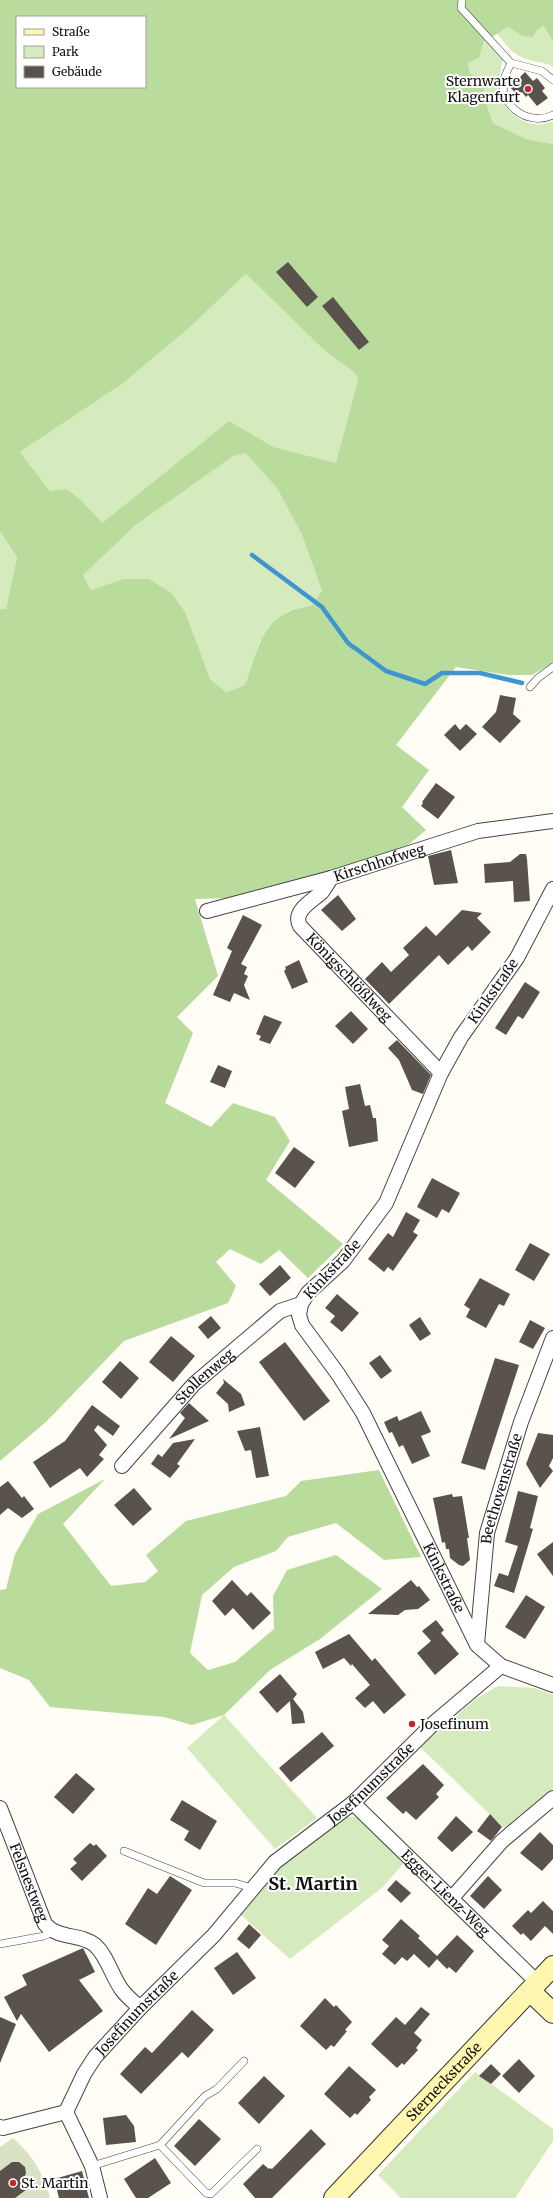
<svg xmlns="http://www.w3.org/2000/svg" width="553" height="2198" font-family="Merriweather,serif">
<rect width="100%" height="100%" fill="#fffdf5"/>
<g fill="#d5ebbd">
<path d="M544 25 553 42V67C545 62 541 63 533 61 515 57 507 47 497 33L508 27 537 30Z"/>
<path d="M487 40 503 60C500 71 497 83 500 94 505 115 532 132 553 121V144L526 139 493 123 483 92 469 74 468 63 479 58 484 43Z"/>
<path d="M246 274 324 350 355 373 358 381 381 410 336 463 274 447 229 421 101 524 81 500 50 491 20 452 122 384 189 328Z"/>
<path d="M245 453 277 488 302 535 322 591 312 605 288 611 259 643 245 685 226 692 210 679 196 646 123 579 91 590 83 575 136 525 233 455Z"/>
<path d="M0 532 17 557 6 609H0Z"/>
<path d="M498 1686 534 1688 553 1695V1789L506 1830 420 1747 476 1699Z"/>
<path d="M224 1715 317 1818 275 1849 187 1748Z"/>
<path d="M348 1817H358L405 1862 383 1887 290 1959 241 1915 274 1873Z"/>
<path d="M475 2072 553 2129V2141L515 2198H401L378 2175Z"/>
</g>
<g fill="#b9dc9c" fill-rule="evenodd">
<path d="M0 0H553V42L544 26 537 30 533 37 523 36 508 27 484 42 479 58 468 63 470 74 486 81 483 93 493 123 526 139 553 144V663L532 675H508L456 667 396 745 429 770 402 807 426 830 408 845 329 873 233 898 195 899 218 976 177 1017 193 1033 165 1103 211 1127 233 1103 275 1117 290 1141 266 1180 343 1244 308 1278 279 1250 261 1264 230 1249 216 1262 236 1286 228 1303 124 1341 47 1421 0 1461V609H6L17 557 0 532ZM17 17H145V87H17ZM246 274 324 350 355 373 358 381 336 463 274 447 229 421 102 523 81 500 66 489 50 491 20 452 122 384 189 328ZM245 453 277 488 302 535 322 591 312 605C304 608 295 608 288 612 260 625 255 659 245 685L226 692 210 679 185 612 171 593 149 579H123L91 590 83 575 136 525 233 456Z"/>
<path d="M379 1470 421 1557 384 1560 336 1523 288 1537 276 1551 234 1567 202 1595 190 1653 208 1670 235 1662 274 1629 273 1596 287 1570 336 1555 382 1589 320 1639 270 1670 224 1715 192 1725 164 1717 50 1707 29 1680 0 1668V1590L6 1589 15 1554 38 1514 105 1479 63 1524 111 1586 145 1582 158 1571 146 1555 186 1521 286 1496 301 1481Z"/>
</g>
<path fill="#d9e3c4" d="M13 2138C34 2157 41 2170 50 2197L49 2198H0V2147Z"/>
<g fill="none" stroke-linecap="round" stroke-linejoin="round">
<g stroke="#3f96cf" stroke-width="4.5">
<path d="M252 555 322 607 348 643 353 647"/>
<path d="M355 648 386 671 425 684 442 673H480L522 683"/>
</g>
</g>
<g fill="#5a524d">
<path d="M525 72 533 81 537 78 545 88 542 91 548 98 537 106 528 95 526 97 522 92 518 96 510 87Z"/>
<path d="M288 262 318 297 307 307 276 272Z"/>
<path d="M333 297 369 342 359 350 322 306Z"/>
<path d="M500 695 516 698 513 714 521 721 500 743 482 727 496 712Z"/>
<path d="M455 724 460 730 466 724 477 734 460 751 444 735Z"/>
<path d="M436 783 455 797 438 819 421 806 423 803 422 802Z"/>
<path d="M451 850 458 883 434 885 428 856Z"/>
<path d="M520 854H526L527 859 530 901 514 902 513 881 485 883 484 864 510 862Z"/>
<path d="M338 895 356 919 342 931 321 910Z"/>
<path d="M462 910 482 913 477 918 491 932 472 951 468 946 448 965 439 955 389 1004 365 979 382 962 391 972 409 955 403 948 426 926 436 936Z"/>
<path d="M243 915 262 925 241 964 247 967 244 974 248 976 244 985 250 1000 234 993 230 1002 213 995 232 951 227 948Z"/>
<path d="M299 960 308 982 292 989 284 971 286 969 285 967Z"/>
<path d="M525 982 540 992 523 1019 518 1016 506 1035 495 1028Z"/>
<path d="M351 1011 368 1029 353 1044 335 1026Z"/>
<path d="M264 1015 282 1022 270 1044 259 1040 261 1036 256 1034Z"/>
<path d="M397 1040 431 1075 423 1094 412 1090 399 1060 388 1048Z"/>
<path d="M218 1065 232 1071 225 1088 210 1082Z"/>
<path d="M360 1084 365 1106 370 1105 373 1118H376L378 1141 349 1147 342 1111 349 1109 345 1087Z"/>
<path d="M294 1147 315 1162 295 1188 275 1173Z"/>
<path d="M432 1178 460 1193 449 1213 442 1209 437 1218 417 1207Z"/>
<path d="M406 1212 420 1220 413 1232 418 1235 393 1271 388 1267 384 1272 368 1259 388 1233 393 1237Z"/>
<path d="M530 1243 550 1254 534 1281 515 1270Z"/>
<path d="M280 1265 291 1278 270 1296 259 1284Z"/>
<path d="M480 1278 510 1294 504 1306 499 1304 486 1328 466 1317 470 1309 464 1305Z"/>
<path d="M337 1294 359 1313 342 1332 330 1322 335 1316 325 1308Z"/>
<path d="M211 1316 221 1328 208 1339 198 1327Z"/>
<path d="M420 1317 431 1334 420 1341 409 1325Z"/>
<path d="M530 1320 545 1328 533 1349 519 1342Z"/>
<path d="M171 1336 195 1356 173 1382 149 1362Z"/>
<path d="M285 1342 330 1401 304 1421 259 1362Z"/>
<path d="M380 1355 392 1371 381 1379 369 1363Z"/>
<path d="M495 1358 519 1365 485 1470 461 1463Z"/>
<path d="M120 1361 139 1378 121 1399 102 1382Z"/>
<path d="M223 1379 241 1394 245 1405 229 1412 228 1404 216 1393 224 1383Z"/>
<path d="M189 1403 209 1421 169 1439 185 1418 180 1413Z"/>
<path d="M92 1405 120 1426 113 1436 98 1425 94 1430 107 1445 99 1455 104 1459 87 1477 80 1468 50 1488 33 1462 65 1441Z"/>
<path d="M421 1411 431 1432 421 1436 430 1456 412 1464 403 1445 399 1447 392 1432 389 1433 384 1422 397 1416 399 1421Z"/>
<path d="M260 1427 269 1476 256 1478 251 1450 245 1451 237 1431Z"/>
<path d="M538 1433 553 1435V1458L549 1466 553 1471 540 1488 526 1464Z"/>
<path d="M195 1439 177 1464 180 1466 170 1478 151 1464 158 1454 162 1457 173 1443Z"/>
<path d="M8 1481 22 1498 24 1496 34 1509 22 1518 8 1508 0 1515V1487Z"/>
<path d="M134 1488 152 1509 133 1526 114 1505Z"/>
<path d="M518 1491 538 1496 530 1528 533 1529 514 1593 494 1586 499 1573 508 1576 518 1546 505 1542Z"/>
<path d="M452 1494 453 1497 462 1496 469 1538H467L470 1560 463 1566 459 1565 450 1558 449 1549H446L445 1542 442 1543 433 1498Z"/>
<path d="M553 1542V1576L537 1554Z"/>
<path d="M232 1580 247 1596 251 1592 271 1613 253 1630 233 1608 225 1616 212 1601Z"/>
<path d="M411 1580 417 1587 419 1586 430 1600 418 1609 405 1610 398 1615 368 1614Z"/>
<path d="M526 1595 545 1607 525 1639 505 1627Z"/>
<path d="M436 1620 444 1630 441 1633 459 1654 435 1675 417 1653 431 1641 422 1631Z"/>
<path d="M349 1634 372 1661 375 1658 406 1695 384 1714 373 1701 365 1708 355 1698 370 1685 352 1664 351 1666 344 1658 323 1669 315 1652Z"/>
<path d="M280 1674 297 1694 293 1699 303 1712 305 1723 292 1724 290 1701 277 1713 259 1692Z"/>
<path d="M322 1732 334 1746 291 1782 279 1768Z"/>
<path d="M423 1764 444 1785 436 1794 439 1797 416 1820 406 1811 403 1814 386 1798Z"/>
<path d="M76 1773 95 1789 73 1814 54 1797Z"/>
<path d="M182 1800 217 1821 200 1850 184 1840 189 1831 170 1820Z"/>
<path d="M490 1814 502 1827 491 1841 477 1831Z"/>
<path d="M456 1816 473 1832 452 1852 437 1838Z"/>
<path d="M540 1832 553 1845V1859L542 1871 520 1853Z"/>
<path d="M90 1843 94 1846 96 1844 107 1856 82 1881 70 1869 77 1863 73 1859Z"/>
<path d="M170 1876 192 1890 156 1945 125 1924 148 1888 157 1894Z"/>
<path d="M488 1876 502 1890 484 1909 470 1896Z"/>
<path d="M396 1880 411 1893 401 1903 387 1890Z"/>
<path d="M543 1901 553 1911V1934L545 1926 531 1941 523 1933 521 1935 512 1926 528 1910 531 1913Z"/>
<path d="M401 1919 420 1936 418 1938 437 1956 457 1935 474 1951 456 1973 449 1967 447 1969 437 1959 429 1968 414 1954 407 1961 402 1957 395 1965 382 1954 389 1946 382 1940Z"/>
<path d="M249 1924 261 1935 249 1949 237 1939Z"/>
<path d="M83 1948 95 1972 79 1980 103 2011 49 2052 21 2014 17 2021 4 1997 27 1985 22 1975Z"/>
<path d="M237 1952 256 1978 233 1995 214 1968Z"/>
<path d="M325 1998 334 2007 336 2005 352 2022 345 2030 347 2031 334 2047 331 2045 326 2050 300 2026Z"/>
<path d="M421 2007 430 2014 414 2033 422 2040 416 2048 418 2050 404 2065 402 2063 397 2068 371 2044 396 2017 405 2025Z"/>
<path d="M192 2010 214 2030 188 2058 182 2052 141 2094 120 2074 145 2047 152 2053Z"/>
<path d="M0 2017 16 2024 0 2063Z"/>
<path d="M519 2059 535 2076 519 2093 502 2076Z"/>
<path d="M491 2064 501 2074 491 2084 479 2076Z"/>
<path d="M349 2066 376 2090 369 2097 371 2100 357 2115 355 2113 350 2118 324 2094Z"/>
<path d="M264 2076 285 2096 259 2124 238 2103Z"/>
<path d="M126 2115 134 2126 136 2142 106 2145 103 2118Z"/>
<path d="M199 2119 221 2139 195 2166 174 2146Z"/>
<path d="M311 2129 326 2144 272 2198H255L243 2184 263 2164 269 2169 270 2168 272 2169Z"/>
<path d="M155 2158 171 2183 148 2198H136L124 2179Z"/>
<path d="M12 2162H19L25 2167 26 2173 24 2179 30 2187 15 2198H0V2171Z"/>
<path d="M82 2171 89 2198H59L54 2179Z"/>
</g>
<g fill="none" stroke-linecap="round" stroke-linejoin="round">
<defs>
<g id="lane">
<path d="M462 0 461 8 511 63"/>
<path d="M511 63C508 69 504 77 503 83 502 109 531 126 553 115"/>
<path d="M511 63 542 71 553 80"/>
<path d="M530 687 538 678 553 667"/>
<path d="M124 1851 204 1883H235L252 1888"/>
<path d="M0 1944 44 1936 52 1932"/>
<path d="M160 2145 206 2193 211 2194 257 2149"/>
<path d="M92 2166 160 2145 205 2096 217 2089 244 2061"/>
</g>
<g id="street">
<path id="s1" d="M331 878C328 883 325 888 322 892 312 901 292 911 300 926L441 1073"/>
<path id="s2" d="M553 889 517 958 461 1037 441 1073 386 1203 343 1261 308 1293 301 1304 299 1315 302 1325 338 1374 363 1413 477 1645 501 1666 553 1685"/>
<path id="s3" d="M207 911 331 878 478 831 553 821"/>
<path id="s4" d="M122 1466 194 1384 280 1311 301 1304"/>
<path id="s5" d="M477 1644 487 1533 521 1422 553 1338"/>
<path id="s6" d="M353 1803 538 1983"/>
<path id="s7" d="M0 1808 45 1924C59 1940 80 1933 95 1945 108 1957 112 1977 122 1990 127 1997 134 2002 140 2008"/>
<path d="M451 1899 502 1841 553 1798"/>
<path id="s8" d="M66 2112 84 2074 95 2057 140 2008 214 1935 275 1862 353 1803 435 1722 501 1666"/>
<path d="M66 2112 92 2166 100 2198"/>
<path d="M0 2127 3 2128 66 2112"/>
</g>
<g id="secondary">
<path d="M530 1991 553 2013"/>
<path id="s9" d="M334 2198 553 1966"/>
</g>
</defs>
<use href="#lane" stroke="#444" stroke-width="8"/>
<use href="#street" stroke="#444" stroke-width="16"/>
<use href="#secondary" stroke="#333" stroke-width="22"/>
<use href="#lane" stroke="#fff" stroke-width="7"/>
<use href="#street" stroke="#fff" stroke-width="14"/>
<use href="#secondary" stroke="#fff6b0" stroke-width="20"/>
</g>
<g fill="#c4262e" stroke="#fff" stroke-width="1.5">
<circle cx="528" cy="89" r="4"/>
<circle cx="412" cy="1724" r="4"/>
<circle cx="13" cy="2183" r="4"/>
</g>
<g text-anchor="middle" stroke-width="4" stroke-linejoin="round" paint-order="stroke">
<g font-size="14" fill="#111" stroke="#fff" text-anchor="start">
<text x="520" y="86" text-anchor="end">Sternwarte<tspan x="520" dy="16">Klagenfurt</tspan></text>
<text x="420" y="1729">Josefinum</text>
<text x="21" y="2188">St. Martin</text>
</g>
<g font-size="14" fill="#111" stroke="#fff">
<text dy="5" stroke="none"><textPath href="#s3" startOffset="179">Kirschhofweg</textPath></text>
<text dy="5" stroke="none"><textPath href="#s1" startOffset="132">Königschlößlweg</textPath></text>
<text transform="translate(493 991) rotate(-55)" y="5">Kinkstraße</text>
<text transform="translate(332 1269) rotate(-47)" y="5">Kinkstraße</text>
<text dy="5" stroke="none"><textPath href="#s4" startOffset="122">Stollenweg</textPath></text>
<text dy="5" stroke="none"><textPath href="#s5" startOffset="158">Beethovenstraße</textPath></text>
<text dy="5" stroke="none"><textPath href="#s2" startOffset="802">Kinkstraße</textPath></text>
<text dy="5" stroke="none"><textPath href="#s8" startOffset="452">Josefinumstraße</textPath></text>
<text dy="5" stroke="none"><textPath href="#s7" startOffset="80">Felsnestweg</textPath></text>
<text dy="5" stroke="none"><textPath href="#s6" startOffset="129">Egger-Lienz-Weg</textPath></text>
<text dy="5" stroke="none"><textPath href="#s8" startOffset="123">Josefinumstraße</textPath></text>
<text dy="5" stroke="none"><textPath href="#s9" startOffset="160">Sterneckstraße</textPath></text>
</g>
<g font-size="18" font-weight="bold" fill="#111" stroke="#fff">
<text x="313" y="1890">St. Martin</text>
</g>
</g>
<rect x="16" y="16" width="130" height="72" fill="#ffffff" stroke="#a0a0a0"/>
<rect x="24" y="29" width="20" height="6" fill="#fff6b0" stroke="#a0a0a0"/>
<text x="52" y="36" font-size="12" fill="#111111">Straße</text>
<rect x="24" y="46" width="20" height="12" fill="#d5ebbd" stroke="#a0a0a0"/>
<text x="52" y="56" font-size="12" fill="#111111">Park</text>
<rect x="24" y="66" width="20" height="12" fill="#5a524d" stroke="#a0a0a0"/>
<text x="52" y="76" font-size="12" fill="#111111">Gebäude</text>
</svg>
